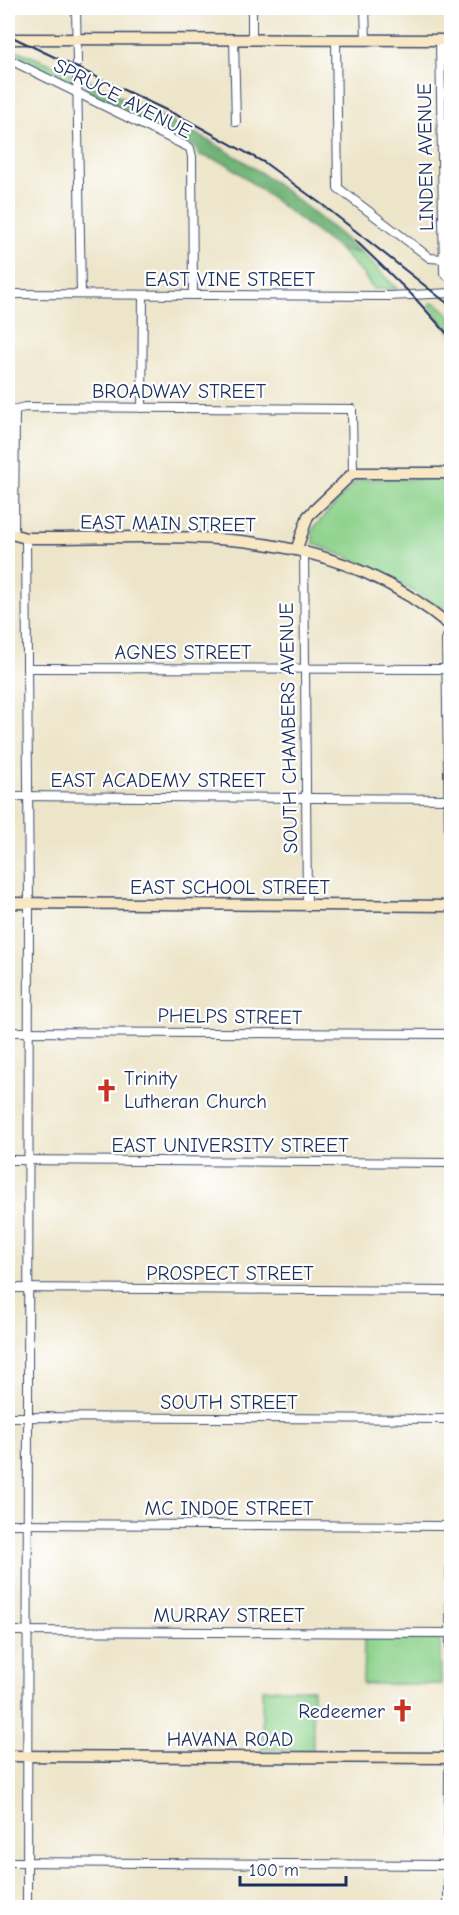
<svg xmlns="http://www.w3.org/2000/svg" width="459" height="1915" font-family="'Comic Neue',sans-serif">
<rect width="100%" height="100%" fill="#fff"/>
<filter id="ink" filterUnits="userSpaceOnUse"><feTurbulence type="fractalNoise" baseFrequency=".0167" numOctaves="2"/><feDisplacementMap in="SourceGraphic" scale="12" xChannelSelector="R" yChannelSelector="G"/><feConvolveMatrix kernelMatrix="1 2 1 2 8 2 1 2 1" color-interpolation-filters="sRGB"/></filter>
<filter id="wash" filterUnits="userSpaceOnUse"><feTurbulence type="fractalNoise" baseFrequency=".008" numOctaves="4" result="noise"/><feDisplacementMap in="SourceGraphic" scale="24" xChannelSelector="R" yChannelSelector="G"/><feGaussianBlur stdDeviation="1.35" result="paint"/><feColorMatrix in="noise" values="0 0 0 0 0 0 0 0 0 0 0 0 0 0 0 0 0 1.4 0 .05"/><feComposite in="paint" operator="in"/></filter>
<g filter="url(#wash)">
<rect width="100%" height="100%" fill="#ede5c9"/>
<g fill="#8cd18a" stroke="#548074" stroke-width="1.5">
<path d="M8 47 65 70 71 75 72 80 64 83 8 56Z"/>
<path d="M340 250 362 253 397 289H373L363 274Z"/>
<path d="M431 303H436L451 316V333L429 306Z"/>
<path d="M358 479H450L451 613 369 566 314 544 312 530Z"/>
<path d="M364 1638 438 1639 440 1642 441 1684H363Z"/>
<rect x="262" y="1689" width="51" height="61"/>
</g>
<path fill="#71b376" stroke="#46716a" stroke-width="1.5" d="M86 80C143 108 204 134 257 170 294 196 328 224 362 253L340 250 227 164 200 155 192 145 94 97 85 91Z"/>
</g>
<g filter="url(#ink)">
<g fill="none" stroke-linecap="round" stroke-linejoin="round">
<defs>
<g id="street">
<path d="M76 8 77 63"/>
<path d="M252 8V40"/>
<path d="M365 8 366 40"/>
<path d="M234 40 236 122"/>
<path d="M336 40 338 188 430 258 444 259"/>
<path d="M440 40 444 273 452 279"/>
<path d="M8 59 190 148 192 157 193 295"/>
<path d="M77 73 81 294"/>
<path d="M8 294 389 296 452 293"/>
<path d="M142 408 143 295"/>
<path d="M8 411 25 407 352 409 353 473"/>
<path d="M14 533 15 411"/>
<path d="M26 538 29 903 27 1908"/>
<path d="M304 550 307 905"/>
<path d="M27 668 447 669"/>
<path d="M8 796 452 799"/>
<path d="M450 906 446 640 451 626"/>
<path d="M8 1032 452 1034"/>
<path d="M8 1160 452 1163"/>
<path d="M8 1288 452 1291"/>
<path d="M8 1417 451 1419"/>
<path d="M8 1524 451 1526"/>
<path d="M8 1631 450 1633"/>
<path d="M8 1862 448 1865"/>
<path d="M448 1908 452 1388"/>
</g>
<g id="secondary">
<path d="M8 39 452 40"/>
<path d="M8 533 26 538C184 539 320 518 452 627"/>
<path d="M297 548 308 516 353 473H452"/>
<path d="M8 903 452 906"/>
<path d="M8 1756 452 1758"/>
</g>
</defs>
<use href="#street" stroke="#3a4a6e" stroke-width="10"/>
<use href="#secondary" stroke="#3a4a6e" stroke-width="13"/>
<use href="#street" stroke="#fff" stroke-width="8"/>
<use href="#secondary" stroke="#f8e7c3" stroke-width="10"/>
<g stroke="#1b2f5e" stroke-width="2">
<path d="M8 35 187 120 265 163 324 206 452 307"/>
<path d="M355 240 412 295 452 339"/>
</g>
</g>
</g>
<defs>
<symbol id="church-bare" viewBox="-9 -9 18 18"><path d="M-1.2-6h2.4v3.5h3.3v2.4h-3.3V6h-2.4V-.1h-3.3v-2.4h3.3Z" fill="#c8321e" stroke="#fff" stroke-width="2.5" paint-order="stroke"/></symbol>
</defs>
<g fill-rule="evenodd">
<use href="#church-bare" x="90" y="1074" width="33" height="33"/>
<use href="#church-bare" x="386" y="1694" width="33" height="33"/>
</g>
<g text-anchor="middle" stroke-width="4.5" stroke-linejoin="round" paint-order="stroke">
<g font-size="20" fill="#1b2f5e" stroke="#fff">
<text transform="translate(123 98) rotate(27)" y="7">SPRUCE AVENUE</text>
<text transform="translate(425 157) rotate(-91)" y="7">LINDEN AVENUE</text>
<text x="230" y="286">EAST VINE STREET</text>
<text x="179" y="398">BROADWAY STREET</text>
<text transform="translate(168 523) rotate(1)" y="7">EAST MAIN STREET</text>
<text x="183" y="659">AGNES STREET</text>
<text transform="translate(288 728) rotate(-91)" y="7">SOUTH CHAMBERS AVENUE</text>
<text x="158" y="787">EAST ACADEMY STREET</text>
<text x="230" y="894">EAST SCHOOL STREET</text>
<text transform="translate(230 1016) rotate(1)" y="7">PHELPS STREET</text>
<text x="230" y="1152">EAST UNIVERSITY STREET</text>
<text x="230" y="1280">PROSPECT STREET</text>
<text x="229" y="1409">SOUTH STREET</text>
<text x="229" y="1515">MC INDOE STREET</text>
<text x="229" y="1622">MURRAY STREET</text>
<text x="230" y="1746">HAVANA ROAD</text>
</g>
<g font-size="20" fill="#1b2f5e" stroke="#fff" text-anchor="start">
<text x="124" y="1085">Trinity<tspan x="124" dy="23">Lutheran Church</tspan></text>
<text x="385" y="1718" text-anchor="end">Redeemer</text>
</g>
</g>
<rect width="459" height="1915" fill="none" stroke="#fff" stroke-width="30"/>
<path d="M240 1876v9h106v-9" fill="none" stroke="#1b2f5e" stroke-width="3"/>
<text x="249" y="1876" font-size="18" fill="#1b2f5e" stroke="#ffffff" stroke-width="4.5" paint-order="stroke">100 m</text>
</svg>
